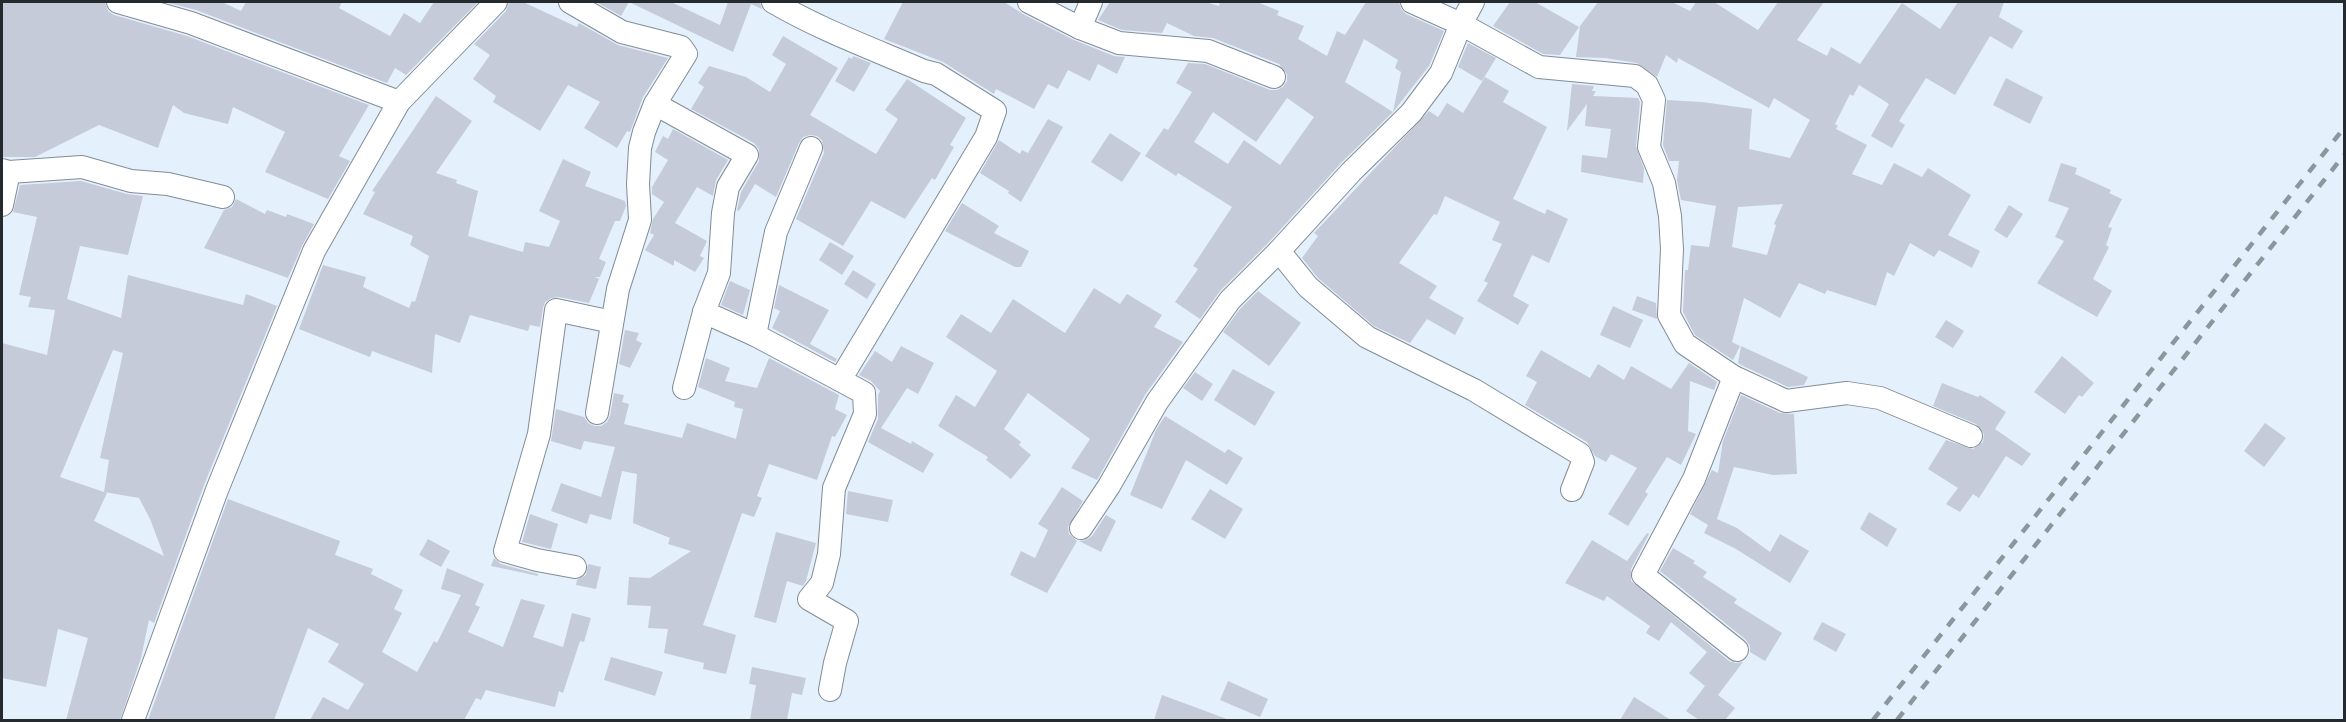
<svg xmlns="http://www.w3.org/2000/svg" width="2346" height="722" font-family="Roboto,sans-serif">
<rect width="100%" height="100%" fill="#e4f1fc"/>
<g fill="#c5cbd9" fill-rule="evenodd">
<path d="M2 2H105L108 11 114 15 187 36 369 105 339 156 350 161 328 199 265 172 285 132 233 107 228 124 184 113 173 105 158 148 99 125 35 157H2Z"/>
<path d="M165 2H222L241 11 246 2H342L339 8 390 36 404 13 420 23 434 2H478L406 75 395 68 387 83 196 10Z"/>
<path d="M509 2H523L577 27 579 23 618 45 668 58 643 97 630 132 627 131 617 148 584 128 600 102 568 85 540 131 493 102 496 96 473 79 490 55 474 44 506 11Z"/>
<path d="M596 2H629L621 16Z"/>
<path d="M629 2H671L720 25 728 2H760L762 9 751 4 733 52Z"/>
<path d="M903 2H1004L1023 14 1074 40 1114 56 1125 57 1117 74 1098 64 1090 81 1068 70 1058 89 1048 84 1034 109 996 89 994 94 943 62 884 39Z"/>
<path d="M1110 2H1205L1219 6 1220 2H1257L1279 11 1277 15 1304 26 1298 39 1327 56 1337 31 1345 35 1366 2H1399L1401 9 1406 14 1444 31 1429 66 1393 112 1401 72 1395 68 1398 60 1364 39 1345 82 1393 112 1341 163 1269 242 1220 291 1200 319 1175 302 1198 269 1193 266 1232 207 1178 173 1176 176 1145 156 1164 128 1168 130 1192 92 1176 83 1188 63 1205 64 1270 90H1277L1283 87 1287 81V74L1279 64 1213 38 1194 36 1167 23 1162 33 1122 30 1098 20ZM1287 98 1314 117 1280 165 1244 140 1228 164 1194 142 1213 112 1256 142Z"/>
<path d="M1510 2H1535L1579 27 1560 55 1543 54 1493 26Z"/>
<path d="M1598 2H1672L1690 11 1696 2H1714L1758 30 1778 2H1824L1797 40 1827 56 1831 47 1860 64 1902 3 1940 29 1958 2H2004L1999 17 2023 31 2012 49 1990 36 1955 95 1926 78 1899 121 1905 125 1892 148 1871 136 1889 104 1859 85 1853 96 1850 94 1835 124 1838 126 1836 129 1867 145 1852 174 1882 185 1894 163 1922 177 1928 168 1971 195 1948 235 1980 251 1972 268 1939 250 1934 257 1910 243 1894 276 1887 272 1876 306 1827 290 1825 294 1799 283 1780 318 1744 298 1732 342 1740 346 1733 360 1695 335 1683 312 1685 270H1688L1691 245 1709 247 1716 206 1681 200 1677 180 1679 161H1669L1663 145 1667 100 1702 102 1752 109 1749 149 1790 158 1810 120 1774 98 1769 108 1678 58 1677 63 1666 55 1657 77 1637 63 1605 58 1576 57 1580 26ZM1783 204 1774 224 1776 225 1767 255 1732 247 1738 207Z"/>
<path d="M783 36 838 68 810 115 876 154 898 119 885 110 907 79 966 118 950 145 954 147 935 180 932 178 905 219 871 201 843 246 796 219 824 153 822 140 817 136 810 135 803 137 799 143 776 197 755 184 739 211 737 210 741 192 759 161V149L754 143 691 109 704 87 698 83 709 66 746 77 770 92 786 64 772 55Z"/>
<path d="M1468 43 1496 58 1482 81 1458 67Z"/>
<path d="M853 56 871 63 854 92 835 81 849 57 852 59Z"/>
<path d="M1485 77 1509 91 1503 102 1547 127 1513 199 1545 214 1547 209 1568 219 1549 263 1532 255 1513 296 1529 305 1518 325 1477 301 1488 283 1484 281 1502 244 1492 240 1500 222 1445 196 1437 215 1434 214 1399 263 1437 286 1429 298 1464 318 1455 335 1427 319 1410 343 1374 326 1318 278 1302 258 1318 236 1314 233 1429 111 1438 117 1447 103 1463 113Z"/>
<path d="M2006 78 2043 97 2030 124 1993 105Z"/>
<path d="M1572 84 1594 86 1592 91H1596L1593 96 1638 98 1640 102 1636 146 1644 169 1643 183 1581 172 1582 155 1607 158 1611 129 1585 126 1587 104 1567 131Z"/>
<path d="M436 96 472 121 436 173 457 180 456 183 478 191 468 236 523 252 525 242 549 247 560 221 539 211 563 159 591 172 585 186 625 201 626 206 620 221H615L599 259 606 262 600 277H595L599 279 589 303 559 297 551 298 545 302 543 308 540 327 530 325 528 331 470 315 460 343 435 334 432 373 372 351 370 357 299 329 323 265 366 277 363 287 409 308 412 301 415 302 429 256 410 245 413 236 363 214 375 192 372 191Z"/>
<path d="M1048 119 1063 127 1021 202 1008 193 1009 191 980 173 999 140 1020 154 1022 150 1028 153Z"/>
<path d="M673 129 728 160 716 180 713 196 697 187 675 223 707 241 700 256 704 258 695 272 674 260V266L645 250 654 235 650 233 653 219 664 202 652 194V187L668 160 655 152 663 136 668 139Z"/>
<path d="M1110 133 1141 153 1122 182 1091 162Z"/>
<path d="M2061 163 2077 168 2075 174 2111 190 2109 193 2122 199 2108 227 2112 228 2106 245 2109 247 2093 279 2112 291 2097 317 2037 283 2064 241 2055 237 2069 208 2048 201Z"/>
<path d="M81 181 127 194 143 196 128 255 80 246 67 299 121 318 128 275 243 305 246 294 277 306 204 485 154 623 149 620 141 658 120 720H66L88 638 58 629 46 687 2 678V343L47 355 55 310 28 307 31 297 19 295 37 217 13 212 20 185ZM113 350 123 353 100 458 109 460 104 492 139 498 150 519 164 556 94 521 107 493 60 477Z"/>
<path d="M236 199 265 214 267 210 286 217 287 214 314 224 302 246 288 278 204 248 224 210 232 207Z"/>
<path d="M962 203 999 226 994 233 1029 251 1021 267H1015L945 231Z"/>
<path d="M2009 205 2023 214 2007 238 1994 230Z"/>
<path d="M830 242 854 256 842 275 819 260Z"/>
<path d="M853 270 876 284 867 299 844 284Z"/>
<path d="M730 281 750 290 743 315 721 305Z"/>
<path d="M779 285 829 310 810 344 837 359 835 362 772 328 780 311 774 308Z"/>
<path d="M1094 288 1120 304 1127 294 1162 315 1154 327 1183 342 1145 395 1097 480 1071 468 1090 439 1028 393 1004 429 1021 442 1019 445 1031 455 1011 479 986 460 988 457 938 426 956 395 975 407 997 371 946 337 961 314 991 333 1013 299 1065 333Z"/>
<path d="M1258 291 1301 323 1269 366 1223 332 1240 309Z"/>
<path d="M1637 296 1656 303 1657 319 1632 310Z"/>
<path d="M1613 306 1643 320 1630 348 1600 335Z"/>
<path d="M1946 320 1964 331 1953 348 1935 337Z"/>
<path d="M625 330 639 333 636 340 642 343 630 368 619 364Z"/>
<path d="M901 346 934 363 918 394 907 388 881 428 911 444 912 441 934 454 923 473 868 442 878 419V395L880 391 871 381 859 375 875 351 892 362Z"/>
<path d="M1741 346 1808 377 1804 385 1788 387 1741 365 1738 363Z"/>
<path d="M1541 350 1590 378 1598 364 1624 380 1631 366 1671 389 1689 363 1717 382 1714 390 1690 381 1688 431 1696 434 1681 465 1667 457 1645 492 1648 494 1628 526 1608 514 1637 468 1611 454 1606 462 1595 456 1587 442 1525 405 1537 382 1526 376Z"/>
<path d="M2062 356 2094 383 2082 397 2079 395 2065 414 2034 392Z"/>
<path d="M706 358 730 368 725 381 757 388 769 358 839 395 835 409 847 415 835 437 832 436 817 480 769 464 757 496 762 498 754 517 742 513 703 625 736 635 726 674 703 669 704 663 664 653 668 629 648 628 651 606 627 605 629 577 650 578 691 551 668 544 670 538 633 523 637 474 622 471 611 520 590 514 587 524 551 511 561 483 601 497 615 447 584 441 581 450 551 441 556 409 584 417 588 423 594 426H601L607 422 610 416 614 393 624 395 622 402 629 404 624 424 682 438 687 423 736 439 743 409 734 407 735 402 698 387Z"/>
<path d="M1233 369 1275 392 1255 426 1214 400Z"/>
<path d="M1195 372 1213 384 1202 401 1183 388Z"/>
<path d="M1942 383 1978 397 1980 395 2006 412 1995 429 2031 454 2022 466 2006 456 1979 498 1973 494 1960 512 1946 504 1958 488 1928 469 1946 440 1973 449 1983 442 1984 434 1976 424 1933 406Z"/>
<path d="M1741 395 1780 413 1794 414 1797 474 1773 475 1734 467 1717 519 1737 528 1770 552 1780 534 1809 551 1790 583 1736 549 1704 533 1708 525 1690 514 1712 470 1718 473 1723 441Z"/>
<path d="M1165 416 1225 453 1228 449 1243 458 1227 485 1186 460 1162 509 1130 495 1156 430Z"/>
<path d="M2265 423 2286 438 2264 467 2244 451Z"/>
<path d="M1062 487 1083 501 1068 527 1069 534 1077 541 1047 593 1010 575 1021 551 1035 558 1048 530 1038 524Z"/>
<path d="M1210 489 1243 509 1225 539 1191 519Z"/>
<path d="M848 491 893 500 888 522 846 514Z"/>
<path d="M228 499 340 541 335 555 373 569 371 574 403 590 394 609 402 613 382 652 417 672 434 641 437 643 461 595 441 589 447 568 484 584 475 605 480 607 468 632 503 647 521 599 545 605 533 637 563 647 572 613 591 618 584 642 580 641 563 693 559 691 555 707 486 690 481 700 476 698 464 720H310L323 697 348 710 364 684 328 662 339 644 308 628 274 720H148Z"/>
<path d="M1869 512 1897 529 1887 547 1860 529Z"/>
<path d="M530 514 558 524 551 549 522 542Z"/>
<path d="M1106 515 1116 521 1101 552 1079 541 1086 540 1092 536Z"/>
<path d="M776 532 816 543 806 581 803 586 787 581 776 623 754 617Z"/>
<path d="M1647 533 1649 534 1631 569V581L1729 661 1736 663 1743 662 1718 695 1735 708 1725 720H1699L1686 711 1705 686 1689 673 1707 652 1671 622 1659 641 1646 633 1650 626 1607 596 1604 601 1565 583 1592 540 1627 561Z"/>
<path d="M428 539 450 551 441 567 419 555Z"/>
<path d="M1673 548 1695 561 1693 563 1707 572 1703 577 1737 599 1734 603 1782 633 1765 661 1750 652V646L1745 639 1660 571Z"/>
<path d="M494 558 501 564 538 574V576L491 566Z"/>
<path d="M588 564 601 567 596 589 576 585 577 580 586 575Z"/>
<path d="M1822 622 1846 634 1836 652 1813 639Z"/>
<path d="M611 657 663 672 655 696 604 680Z"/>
<path d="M752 667 806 678 802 695 792 693 787 720H750L756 685 749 684Z"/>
<path d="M1228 681 1268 699 1260 717 1220 700Z"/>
<path d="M1162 695 1227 719 1226 720H1154Z"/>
<path d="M1634 697 1671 720H1620Z"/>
</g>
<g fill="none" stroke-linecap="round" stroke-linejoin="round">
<defs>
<g id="minor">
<path d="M118 2 191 23 399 102"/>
<path d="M570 2 622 32 681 47 686 54 655 104 644 132 640 148 638 184 640 220 618 289 597 413"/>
<path d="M773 2C821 30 873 49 924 71L936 74 995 111 986 137 840 380 864 393 865 414 834 488 829 554 822 583 809 599 847 621 835 663 830 690"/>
<path d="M1029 2 1080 28 1119 43 1208 51 1274 77"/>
<path d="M1412 2 1461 24 1539 67 1635 76 1647 85 1654 100 1649 147 1664 183 1670 216 1672 249 1669 315 1685 344 1734 377 1786 401 1847 393 1880 398 1971 436"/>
<path d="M1080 28 1091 2"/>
<path d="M655 104 747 155 728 187 723 213 719 273 704 312 755 335"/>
<path d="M811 148 776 232 755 335 840 380"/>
<path d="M2 170 9 172 82 167 131 181 168 184 223 197"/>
<path d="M2 205 9 172"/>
<path d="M1279 251 1308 287 1367 337 1474 390 1580 454 1583 462 1572 490"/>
<path d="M1734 377 1694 479 1643 575 1737 650"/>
<path d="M684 388 704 312"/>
<path d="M1081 528 1109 486 1157 402 1230 300 1279 251 1351 172 1411 113 1441 73 1461 24 1473 2"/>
<path d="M575 567 537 560 505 551 539 434 556 310 612 322"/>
<path d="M133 720 217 490 314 251 399 102 496 2"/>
</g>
</defs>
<use href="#minor" stroke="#818d97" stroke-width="24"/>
<use href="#minor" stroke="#fff" stroke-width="22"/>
<g stroke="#8c969d" stroke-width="4.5" stroke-dasharray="10 10" stroke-linecap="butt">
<path d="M1873 720 2344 128"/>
<path d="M1897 720 2344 155"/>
</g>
</g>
<rect width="2346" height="722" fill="none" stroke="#252a2e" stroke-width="6"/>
</svg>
